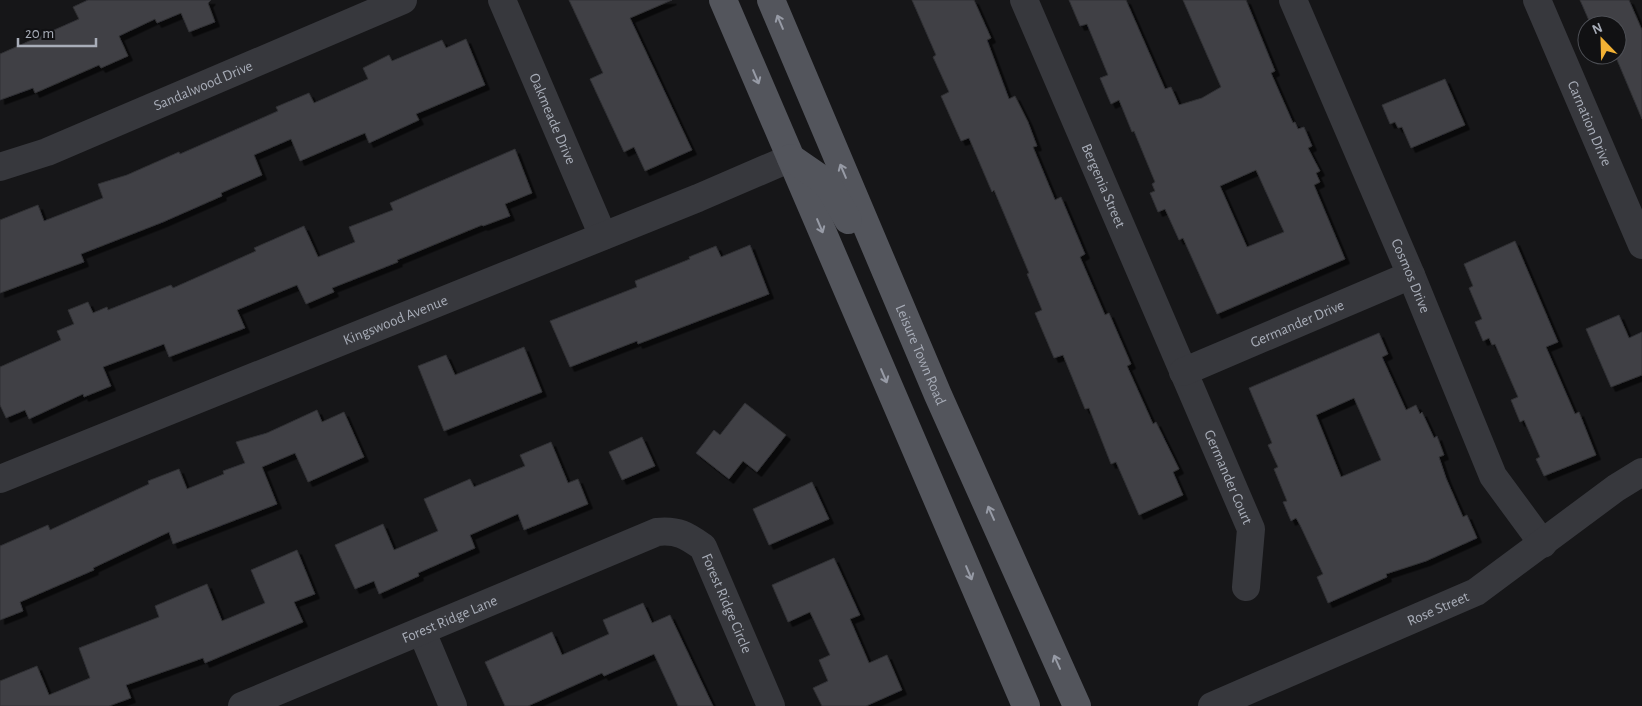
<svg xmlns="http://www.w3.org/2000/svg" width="1642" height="706" font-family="'Alegreya Sans',sans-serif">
<defs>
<filter id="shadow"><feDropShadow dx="4.5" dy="4.5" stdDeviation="0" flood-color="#0009"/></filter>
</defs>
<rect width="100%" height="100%" fill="#161618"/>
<g fill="#404145" stroke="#303034" fill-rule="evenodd" filter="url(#shadow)">
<path d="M88 0H211L208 3 215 22 189 32 181 13 157 23 155 19 119 36 128 56 101 68 99 65 35 93 33 88 0 100V54L79 19 73 7Z"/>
<path d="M569 0H672L630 18 692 150 645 171 634 147 624 152 590 79 603 73Z"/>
<path d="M912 0H974L991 38 987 40 1009 99 1015 96 1028 122 1037 146 1033 147 1055 200 1061 197 1085 254 1080 257 1105 315 1109 313 1131 364 1127 366 1149 415 1153 424 1156 422 1179 469 1173 472 1183 495 1139 515 1116 462 1111 464 1089 408 1085 409 1063 355 1054 358 1035 313 1042 310 1027 274 1029 273 994 190 992 192 969 138 961 141 941 96 949 92 933 57 936 55Z"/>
<path d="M1069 0H1126L1165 89 1171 87 1179 105 1202 98 1221 87 1183 0H1246L1275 71 1271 73 1293 123 1295 122 1298 129 1304 127 1312 146 1308 148 1320 171 1316 173 1320 182 1314 185 1345 259 1217 314 1183 238 1179 240 1165 209 1158 212 1150 193 1155 191 1152 184 1155 182 1134 131 1132 132 1119 100 1111 104 1100 78 1108 75 1087 24 1080 26ZM1256 170 1284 232 1247 247 1220 186Z"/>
<path d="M1580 0H1629L1642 30V119L1615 55H1617V25H1591Z"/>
<path d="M466 39 485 85 416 114 419 120 369 143 365 133 300 161 291 139 254 155 262 175 221 193 222 196 163 222 81 254 84 262 0 293V220L38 205 44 221 103 198 98 184 127 175 179 152 180 154 278 111 276 107 309 93 314 103 368 79 363 68 389 55 392 61 442 40 446 48Z"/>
<path d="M1445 79 1465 125 1411 148 1402 127 1398 128 1395 122 1390 124 1382 105Z"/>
<path d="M515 149 532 193 505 204 510 216 483 226 482 225 397 260 398 262 332 288 334 292 306 304 297 285 275 294 237 310 245 328 169 357 164 344 103 367 111 386 84 397 83 394 29 419 25 410 6 418 0 405V367L61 340 57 331 74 324 68 310 88 302 93 313 107 307 108 310 171 285 173 288 256 251 254 248 304 226 318 257 355 242 349 227 393 210 390 203Z"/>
<path d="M1515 241 1558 342 1546 347 1575 414 1579 412 1596 455 1544 476 1536 459 1540 457 1524 420 1520 422 1511 400 1518 397 1495 344 1492 345 1489 338 1483 341 1475 322 1482 319 1469 288 1473 286 1464 264Z"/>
<path d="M750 245 769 294 638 344 637 341 570 367 550 321 637 287 635 281 690 259 689 257 716 246 721 257Z"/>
<path d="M1619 315 1629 338 1642 332V375L1611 387 1586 329Z"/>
<path d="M1379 333 1388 354 1382 357 1406 410 1416 405 1420 414 1422 412 1434 438 1437 436 1444 455 1439 457 1446 478 1463 517 1467 515 1477 538 1426 561 1386 574 1387 577 1328 603 1317 577 1323 574 1300 525 1296 518 1291 521 1283 502 1287 501 1274 469 1278 467 1268 445 1272 443 1249 388ZM1354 398 1381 460 1341 477 1316 415Z"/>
<path d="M524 347 542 392 444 431 418 366 446 355 455 375Z"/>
<path d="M745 403 786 435 757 472 743 461 729 479 696 453 714 430 720 435Z"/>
<path d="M317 410 322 422 344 412 364 457 308 482 295 453 262 467 277 504 173 544 169 532 93 568 94 570 20 602 23 611 0 620V546L48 525 50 530 149 484 148 481 179 469 187 489 224 474 223 471 245 463 236 442 267 433Z"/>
<path d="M642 437 655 466 622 480 609 452Z"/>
<path d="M551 442 568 483 578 479 588 504 524 530 518 514 470 535 475 548 418 573 419 576 379 594 374 581 355 589 335 545 383 524 394 550 438 531 424 499 470 479 474 487 525 466 520 455Z"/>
<path d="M812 482 829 519 769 545 753 509Z"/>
<path d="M297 550 315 594 294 602 303 622 205 663 203 658 126 685 131 698 109 706H0V681L37 666 49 695 90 678 79 648 159 617 155 606 207 584 222 621 265 603 251 570Z"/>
<path d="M834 558 860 615 850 619 869 663 887 655 902 690 866 706H822L813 688 828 681 819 660 830 655 810 612 788 622 772 585Z"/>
<path d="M643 603 652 623 670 615 713 706H678L654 654 604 676 602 673 528 706H505L485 662 552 632 562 655 609 634 603 620Z"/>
</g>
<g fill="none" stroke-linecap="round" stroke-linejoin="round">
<g stroke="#37383d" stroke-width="28">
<path id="s1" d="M502 0 603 236"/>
<path id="s2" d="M1024 0 1251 529 1246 587"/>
<path id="s3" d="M1293 0 1411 275 1493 476 1543 544"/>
<path id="s4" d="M1537 0 1642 245"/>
<path id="s5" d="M0 167 47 152 403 0"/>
<path id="s6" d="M1183 372 1411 275"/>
<path id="s7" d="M0 479 698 198 791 158"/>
<path d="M422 632 453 706"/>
<path id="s8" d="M242 706 657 532C678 530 686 535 703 547L771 706"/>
<path id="s9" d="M1212 706 1476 592 1616 488 1642 472"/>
</g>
<g stroke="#53555c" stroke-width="28">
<path d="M723 0 1026 706"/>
<path id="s10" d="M771 0 938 395 1077 706"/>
<path d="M791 158 820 178 830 188 848 220"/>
</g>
</g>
<defs><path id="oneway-shaft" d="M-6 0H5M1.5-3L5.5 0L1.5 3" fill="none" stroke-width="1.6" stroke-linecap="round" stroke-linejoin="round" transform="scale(1.25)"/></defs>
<g stroke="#979ba6">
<use href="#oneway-shaft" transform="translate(780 22) rotate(-113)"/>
<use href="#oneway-shaft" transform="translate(756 77) rotate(67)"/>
<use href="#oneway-shaft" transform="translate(843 171) rotate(-113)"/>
<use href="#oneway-shaft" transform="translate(820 226) rotate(67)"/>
<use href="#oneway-shaft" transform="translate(884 376) rotate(67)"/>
<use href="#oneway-shaft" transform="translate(991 513) rotate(-114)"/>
<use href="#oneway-shaft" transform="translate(969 573) rotate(67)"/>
<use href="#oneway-shaft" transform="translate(1057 662) rotate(-114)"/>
</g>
<g text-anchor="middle" stroke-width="4" stroke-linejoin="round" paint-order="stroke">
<g font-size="15" fill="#a8adb8" stroke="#111113">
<text dy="5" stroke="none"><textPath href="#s5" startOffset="219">Sandalwood Drive</textPath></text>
<text dy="5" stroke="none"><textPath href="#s1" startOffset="129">Oakmeade Drive</textPath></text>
<text dy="5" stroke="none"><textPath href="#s4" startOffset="134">Carnation Drive</textPath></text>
<text dy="5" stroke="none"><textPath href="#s2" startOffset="202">Bergenia Street</textPath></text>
<text dy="5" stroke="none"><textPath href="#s3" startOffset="300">Cosmos Drive</textPath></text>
<text dy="5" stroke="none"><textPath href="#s7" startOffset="426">Kingswood Avenue</textPath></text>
<text dy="5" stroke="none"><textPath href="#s6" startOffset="124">Germander Drive</textPath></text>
<text dy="5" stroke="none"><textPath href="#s10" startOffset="385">Leisure Town Road</textPath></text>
<text dy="5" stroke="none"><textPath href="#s2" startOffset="519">Germander Court</textPath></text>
<text dy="5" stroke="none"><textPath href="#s8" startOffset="561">Forest Ridge Circle</textPath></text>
<text dy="5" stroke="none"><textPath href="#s9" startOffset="246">Rose Street</textPath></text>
<text dy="5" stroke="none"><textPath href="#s8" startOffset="225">Forest Ridge Lane</textPath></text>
</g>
</g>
<g transform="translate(1602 40) rotate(337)"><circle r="24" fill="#111113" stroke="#4d4f55"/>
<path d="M0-4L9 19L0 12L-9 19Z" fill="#f2b134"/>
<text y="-8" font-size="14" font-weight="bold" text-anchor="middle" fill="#a8adb8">N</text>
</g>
<path d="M18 38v8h78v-8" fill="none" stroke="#a8adb8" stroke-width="2.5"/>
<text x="25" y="38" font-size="15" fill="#a8adb8" stroke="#111113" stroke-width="4" paint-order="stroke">20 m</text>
</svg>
